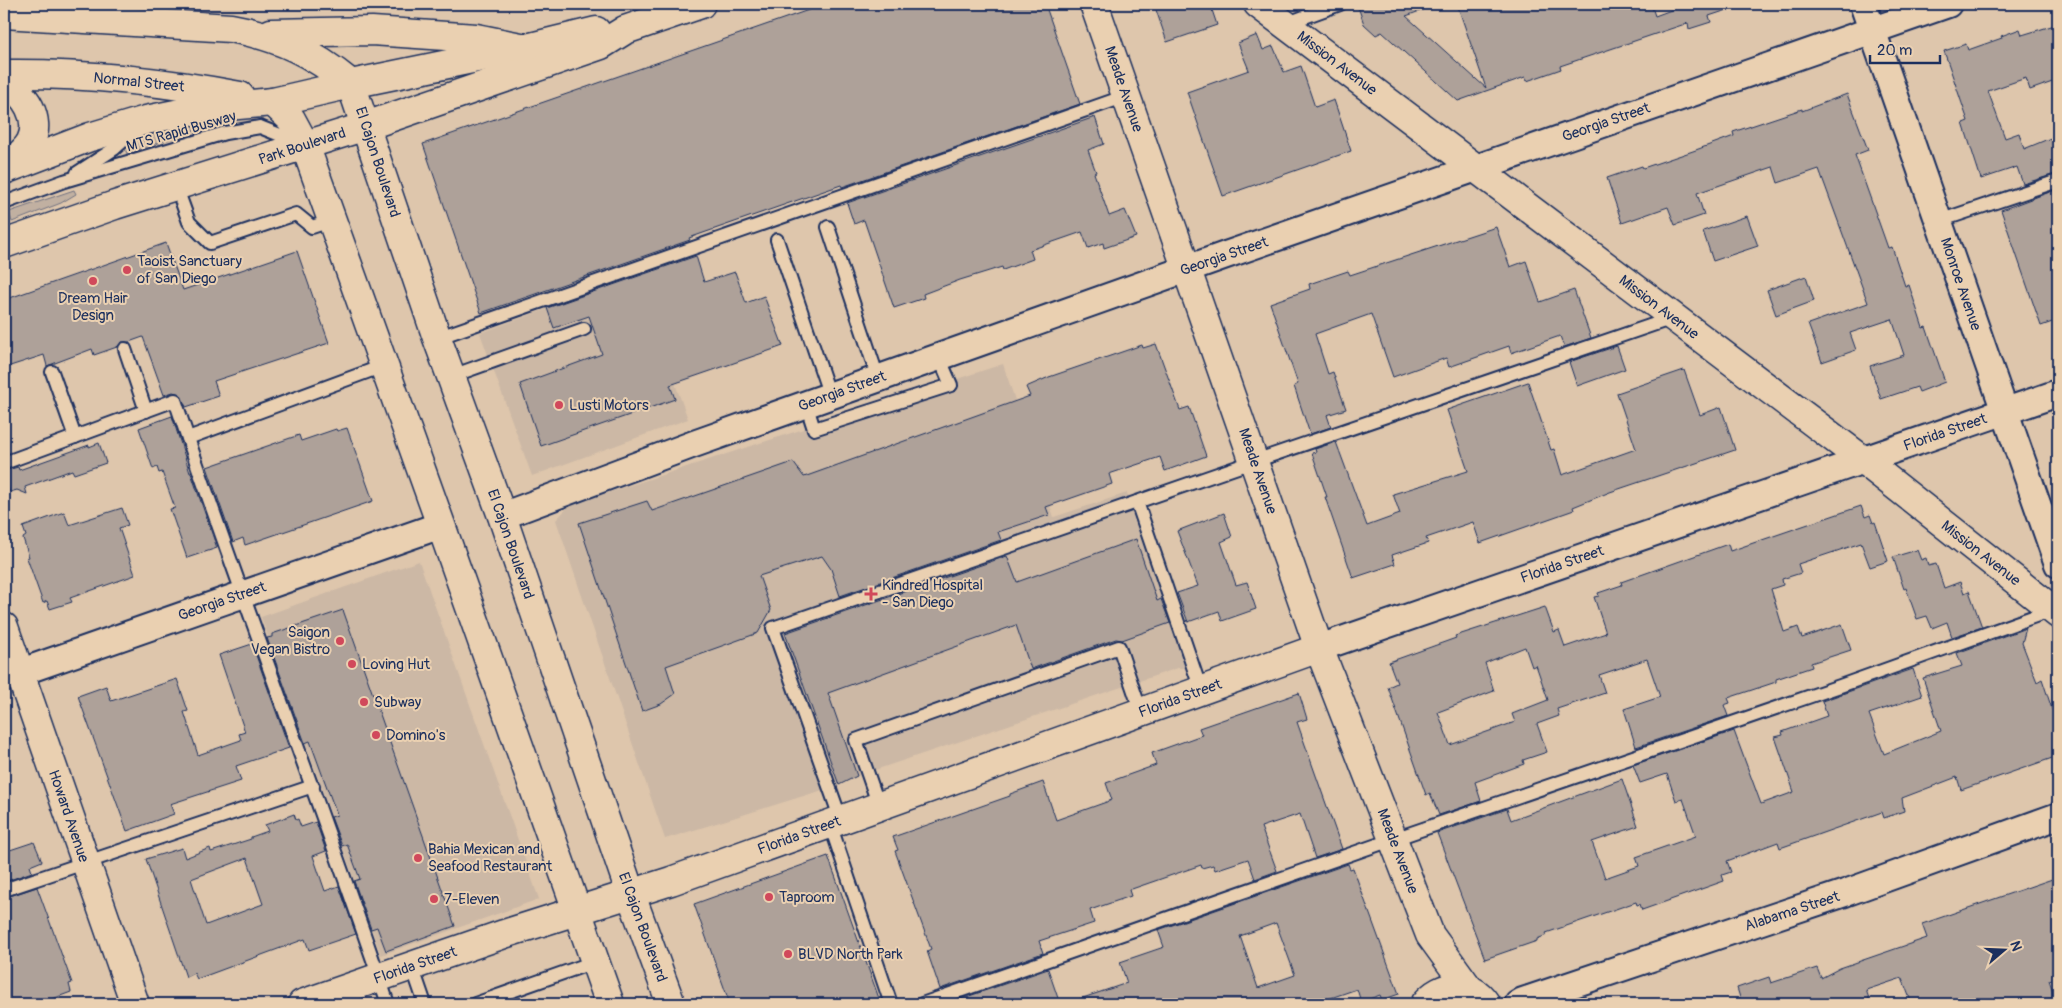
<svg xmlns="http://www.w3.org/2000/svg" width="2062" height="1008" font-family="Pangolin,sans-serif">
<rect width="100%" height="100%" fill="#dec6ac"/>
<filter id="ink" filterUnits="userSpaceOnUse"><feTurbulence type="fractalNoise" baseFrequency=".02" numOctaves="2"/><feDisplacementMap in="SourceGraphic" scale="10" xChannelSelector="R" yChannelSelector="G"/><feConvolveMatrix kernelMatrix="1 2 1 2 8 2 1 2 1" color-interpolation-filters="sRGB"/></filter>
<g filter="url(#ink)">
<g fill="#ccb8a5">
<path d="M636 277 688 419 532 476 480 333Z"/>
<path d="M1003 364 1054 517 1127 493 1187 668H1178L857 776 839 785 665 839 556 520 570 505Z"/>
<path d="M419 561 539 899 381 955 261 617Z"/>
</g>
<g fill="#c1b0a1" stroke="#6e7080">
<path d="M207 114 217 118 220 121 127 154 125 149 142 137Z"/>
<path d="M74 190 76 194 61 203 12 222 9 212Z"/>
</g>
<g fill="#aea199" stroke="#1b2f5e" fill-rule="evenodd">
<path d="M826 4H1045L1080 104 842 187 841 185 709 231 689 238 690 240 481 313 423 144Z"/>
<path d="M1154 4H1210L1217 25 1167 42Z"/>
<path d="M1357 4H1433L1434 6 1406 16 1486 88 1457 4H1651L1655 16 1682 6 1681 4H1735L1736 7 1709 16 1711 22 1689 29 1688 23 1560 66 1561 69 1527 81 1525 77 1458 101 1382 32 1376 35 1364 24Z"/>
<path d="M2058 24V80L2030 90 2026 78 1988 91 2005 138 2019 133 2024 149 2058 135V173L2023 184 2017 167 1981 179 1963 123 1968 121 1944 51 1966 44 1968 50 2002 38 2001 36 2020 29 2022 35Z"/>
<path d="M1257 35 1263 50 1273 46 1284 72 1301 66 1315 107 1334 100 1351 151 1223 196 1187 92 1249 70 1238 43Z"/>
<path d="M1847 94 1868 150 1855 155 1888 248 1892 247 1905 286 1909 285 1923 328 1926 327 1945 382 1919 392 1917 387 1881 399 1870 366 1904 355 1892 319 1850 333 1856 350 1822 362 1808 324 1868 303 1819 169 1778 183 1773 167 1697 193 1704 215 1675 225 1668 207 1622 223 1607 178 1642 166 1643 168 1693 151 1734 136 1733 132 1802 109V111Z"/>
<path d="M1095 117 1104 144 1088 150 1096 172 1094 173 1109 216 1125 210 1136 237 1104 248 1103 243 1088 248 1082 232 1030 250 1033 259 1003 270 1002 267 960 280 923 294 924 298 894 308 864 220 854 224 847 203Z"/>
<path d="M2058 189V320L2041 326 2001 210Z"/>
<path d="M1747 216 1758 246 1713 261 1703 231Z"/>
<path d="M1496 227 1510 267 1526 261 1540 302 1574 290 1591 338 1564 347 1560 336 1511 353 1509 346 1449 367 1446 358 1393 377 1371 314 1315 334 1328 374 1333 372 1346 409 1327 415 1331 427 1310 434 1294 386 1298 384 1270 303 1310 289 1309 284 1348 271 1350 275Z"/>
<path d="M166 243 183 290 297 251 329 343 214 381 219 396 186 407 180 394 173 392 164 395 143 337 129 342H122L117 347 94 355 92 349 47 366 44 355 4 368V300Z"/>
<path d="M696 256 704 282 735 272 746 303 764 296 783 346 670 385 675 399 541 446 520 384 602 354 589 316 554 328 547 308Z"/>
<path d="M1806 276 1814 301 1776 315 1767 290Z"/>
<path d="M1156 344 1180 410 1189 407 1206 456 1165 471 1160 457 1109 474 1112 484 1046 507 1049 515 998 532 1001 540 840 596 831 569 822 556 759 576 771 610 758 633 666 666 675 694 661 704 642 711 579 523 647 501 652 511 793 462 804 477 1030 396 1026 387 1049 377 1142 345 1143 348Z"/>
<path d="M1617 346 1625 369 1577 386 1569 362Z"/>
<path d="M1684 370 1700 415 1721 407 1735 450 1610 492 1573 507 1574 510 1480 543 1473 522 1426 538 1428 543 1392 555 1395 564 1353 578 1325 497H1327L1312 453 1316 452 1315 449 1336 442 1367 526 1400 514 1393 494 1468 471 1447 410 1528 382 1551 450 1554 449 1562 475 1636 449 1617 393Z"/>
<path d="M172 416 190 473H191L217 548 187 558 170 509 175 508 162 472 159 473 157 467 153 469 139 428Z"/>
<path d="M347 428 373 501 245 545 243 538 233 542 207 467 299 435 301 441 336 429 337 431Z"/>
<path d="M99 443 106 463 74 474 72 470 25 487 27 494 17 490 10 492 7 486 4 484V471L18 467 19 470 89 445V447Z"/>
<path d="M1861 506 1865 517 1870 515 1873 523 1875 522 1888 561 1870 567 1861 543 1798 564 1801 573 1782 579 1783 585 1771 589 1784 632 1798 627 1802 638 1842 624 1851 650 1811 663 1812 667 1776 679V682L1728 698 1730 703 1724 705 1728 716 1636 747 1624 709 1660 697 1647 659 1599 675 1605 693 1557 709 1559 716 1537 724 1547 752 1523 760 1524 764 1475 782 1481 801 1439 815 1430 793 1426 795 1388 687 1397 683 1389 662 1456 638 1455 636 1545 607 1554 632 1559 630 1565 647 1606 633 1594 597 1599 596 1598 593 1622 585 1621 582 1728 544 1730 551ZM1525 647 1532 667 1536 665 1548 700 1512 714 1515 722 1450 745 1438 712 1494 691 1485 663Z"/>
<path d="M122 508 128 525 119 528 135 575 70 598 72 602 50 609 47 601 43 603 27 558 29 557 23 538 26 536 23 527 64 512 69 525Z"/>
<path d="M1224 513 1232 537 1221 542 1236 585 1247 582 1256 609 1222 621 1219 611 1188 622 1177 593 1198 586 1177 531Z"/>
<path d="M1136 539 1157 601 1161 599 1170 623 1122 640 1116 639 1031 669 1016 625 828 693 857 776 839 785 785 633 1007 556 1017 582Z"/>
<path d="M1917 550 1921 560 1926 558 1928 566 1936 564 1944 588 1960 582 1964 593 1969 591 1982 627 1952 637 1947 622 1932 628 1927 616 1917 619 1906 588 1904 589 1893 557Z"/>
<path d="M343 610 455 926 386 951 377 927 371 929 354 881 360 879 347 844 342 846 331 817 337 815 310 741 305 743 267 638 272 637V634Z"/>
<path d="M2026 628 2022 643 2037 682 2042 679 2058 727V756L1961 790 1957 777 1902 798 1904 811 1884 818 1882 812 1780 848 1778 842 1727 861 1731 872 1722 875 1724 881 1642 910 1640 904 1637 905 1636 902 1546 933 1547 935 1537 939V941L1485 959 1437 833 1507 809 1511 820 1622 779 1638 826 1592 842 1605 878 1639 866 1636 857 1696 836 1683 799 1676 801 1667 774 1640 783 1633 765 1734 731 1761 804 1794 792 1775 737 1783 735 1782 732 1827 716 1822 701 1913 669 1922 696 1869 714 1884 754 1941 731 1923 678 1962 666 1957 653Z"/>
<path d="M252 644 289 748 236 766 241 781 170 804 174 814 127 831 78 696 106 686 111 701 177 679 188 711 184 712 198 755 241 740 239 734 245 732 219 655Z"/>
<path d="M1299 693 1307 719 1297 722 1342 849 1315 858 1300 814 1261 827 1277 871 1255 879 1248 859 1215 870 1213 865 1202 868 1201 865 1129 890 1131 896 1090 910 1094 923 1039 941 1043 953 940 989 927 951 931 949 895 851 898 850 893 837 1010 796V794L1043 782 1056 820 1112 800 1106 783 1156 765 1152 753 1202 735 1199 728Z"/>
<path d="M294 814 296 820 298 819 301 827 316 822 326 851 313 856 325 891 339 886 356 934 309 950 305 939 197 979 194 973 186 977 146 859 182 848 185 858 210 848 211 852 251 839V837L268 831 265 825ZM247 858 263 904 206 925 191 879Z"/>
<path d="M34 842 42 861 30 866 32 872 4 882V852Z"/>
<path d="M828 856 881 1004H730L694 904Z"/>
<path d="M1348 864 1350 869 1353 868 1399 994 1382 1000 1380 995 1361 1002 1357 989 1313 1004H1075L1074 1001 1127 983 1120 962 1164 947 1158 930ZM1276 923 1295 975 1258 988 1240 936Z"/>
<path d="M2058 877V977L2049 980 2055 997 2035 1004H1912L1902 978 1866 990 1871 1004H1742L1737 988 1769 977 1771 983 1817 968 1821 978 1840 968 1927 938 1922 924Z"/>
<path d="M37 887 72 983 69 984 71 992 39 1004H4V898Z"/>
<path d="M1048 969 1060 1004H946Z"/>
</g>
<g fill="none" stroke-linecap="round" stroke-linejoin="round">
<defs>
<g id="lane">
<path d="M1285 24 1340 4"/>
<path d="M77 173 114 149 135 130"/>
<path d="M176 186 189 222 210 243 296 214 312 227 333 220"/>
<path d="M4 203 64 181 225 133 260 127 300 143"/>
<path d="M1939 221 2058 181"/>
<path d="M828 227 878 378"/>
<path d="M777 240 830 396"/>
<path d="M437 338 1126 96"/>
<path d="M125 349 146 411"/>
<path d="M52 372 75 437"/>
<path d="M452 376 584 329"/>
<path d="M806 404 814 429 951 385 939 357"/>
<path d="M188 438 383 366"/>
<path d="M4 463 175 400C243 603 320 802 388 1004"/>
<path d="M1137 502 1201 690"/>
<path d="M879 806 856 740 1119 647 1141 712"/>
<path d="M841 820 773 628 1255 461 1673 318"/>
<path d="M830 824 891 1004"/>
<path d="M4 890 313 786"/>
<path d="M412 966 425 1004"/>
<path d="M475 1004 594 962"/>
<path d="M922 1004 1394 839 1840 686 2052 610"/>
</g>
<g id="street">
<path d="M1863 4 2058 564"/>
<path d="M502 516 694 444 1223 256 1948 4"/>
<path d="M1319 648 2058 393"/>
<path d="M4 678 441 525"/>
<path d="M1518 1004 1523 1001 1845 893 2058 816"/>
</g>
<g id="secondary">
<path d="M1094 4 1319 648 1430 935 1470 990"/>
<path d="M1258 4 1863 460 2058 614"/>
<path d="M351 84 526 48 596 31"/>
<path d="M366 126 601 45 625 30 701 4"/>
<path d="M4 627 135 1004"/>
<path d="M302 1004 504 934 671 881 1319 648"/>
<path d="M1425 1004C1441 983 1471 980 1486 1004"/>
</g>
<g id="primary">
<path d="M4 14 231 28C280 37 313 53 351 84"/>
<path d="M271 33 372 31 476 38 526 48"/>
<path d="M4 74C83 73 162 81 240 96"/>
<path d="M351 84 437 338 502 516 631 895 671 1004"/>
<path d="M4 85C26 91 41 120 31 141 26 151 14 160 6 166"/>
<path d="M273 102 291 119 305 145 441 525 610 1004"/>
<path d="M4 170 90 137 146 120 205 108 273 102 351 84"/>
<path d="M4 244 115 205 366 126"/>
</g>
</defs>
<use href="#lane" stroke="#1b2f5e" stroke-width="16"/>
<use href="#street" stroke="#1b2f5e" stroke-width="30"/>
<use href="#secondary" stroke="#1b2f5e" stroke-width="31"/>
<use href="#primary" stroke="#1b2f5e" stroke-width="31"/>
<use href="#lane" stroke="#ead0b1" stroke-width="12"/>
<use href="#street" stroke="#ead0b1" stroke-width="26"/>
<use href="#secondary" stroke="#ead0b1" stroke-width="28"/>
<use href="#primary" stroke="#ead0b1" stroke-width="28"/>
</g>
</g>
<g fill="#d1495b" stroke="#ead0b1" stroke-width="2">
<circle cx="127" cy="270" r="5"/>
<circle cx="93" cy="281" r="5"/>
<circle cx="559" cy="405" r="5"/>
<path d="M868.5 586.5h5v5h5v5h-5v5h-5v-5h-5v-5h5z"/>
<circle cx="340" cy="641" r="5"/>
<circle cx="352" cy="664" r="5"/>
<circle cx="364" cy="702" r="5"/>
<circle cx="376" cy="735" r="5"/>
<circle cx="418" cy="858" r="5"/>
<circle cx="769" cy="897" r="5"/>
<circle cx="434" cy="899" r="5"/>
<circle cx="788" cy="954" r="5"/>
</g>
<g text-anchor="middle" stroke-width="4" stroke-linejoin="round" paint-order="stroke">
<g font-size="15" fill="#1b2f5e" stroke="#ead0b1">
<text transform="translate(1337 63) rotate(37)" y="5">Mission Avenue</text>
<text transform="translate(139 82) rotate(6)" y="5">Normal Street</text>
<text transform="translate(1124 89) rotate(71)" y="5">Meade Avenue</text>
<text transform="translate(1606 122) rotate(-19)" y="5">Georgia Street</text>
<text transform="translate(181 131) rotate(-16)" y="5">MTS Rapid Busway</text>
<text transform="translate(302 146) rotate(-18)" y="5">Park Boulevard</text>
<text transform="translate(378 162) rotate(72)" y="5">El Cajon Boulevard</text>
<text transform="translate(1224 256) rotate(-19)" y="5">Georgia Street</text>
<text transform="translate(1961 284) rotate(71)" y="5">Monroe Avenue</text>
<text transform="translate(1659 307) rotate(37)" y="5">Mission Avenue</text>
<text transform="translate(842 391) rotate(-20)" y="5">Georgia Street</text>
<text transform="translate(1945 432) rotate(-19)" y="5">Florida Street</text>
<text transform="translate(1258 471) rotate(71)" y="5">Meade Avenue</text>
<text transform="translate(511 544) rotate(71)" y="5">El Cajon Boulevard</text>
<text transform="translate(1981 553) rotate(38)" y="5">Mission Avenue</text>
<text transform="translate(1562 564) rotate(-19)" y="5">Florida Street</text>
<text transform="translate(222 601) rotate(-19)" y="5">Georgia Street</text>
<text transform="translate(1180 698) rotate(-20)" y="5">Florida Street</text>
<text transform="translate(69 816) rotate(71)" y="5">Howard Avenue</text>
<text transform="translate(799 835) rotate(-20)" y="5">Florida Street</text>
<text transform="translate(1398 851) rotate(69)" y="5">Meade Avenue</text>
<text transform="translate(1792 911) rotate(-18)" y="5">Alabama Street</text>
<text transform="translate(643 927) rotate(70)" y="5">El Cajon Boulevard</text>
<text transform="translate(415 965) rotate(-19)" y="5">Florida Street</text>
</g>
<g font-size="15" fill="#1b2f5e" stroke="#ead0b1" text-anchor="start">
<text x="137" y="266">Taoist Sanctuary<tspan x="137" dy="17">of San Diego</tspan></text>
<text x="93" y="303" text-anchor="middle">Dream Hair<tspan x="93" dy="17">Design</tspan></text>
<text x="569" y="410">Lusti Motors</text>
<text x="882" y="590">Kindred Hospital<tspan x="882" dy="17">- San Diego</tspan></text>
<text x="330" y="637" text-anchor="end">Saigon<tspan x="330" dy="17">Vegan Bistro</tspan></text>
<text x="362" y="669">Loving Hut</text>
<text x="374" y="707">Subway</text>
<text x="386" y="740">Domino's</text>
<text x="428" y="854">Bahia Mexican and<tspan x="428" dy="17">Seafood Restaurant</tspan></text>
<text x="779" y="902">Taproom</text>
<text x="444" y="904">7-Eleven</text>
<text x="798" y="959">BLVD North Park</text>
</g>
</g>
<rect width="2062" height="1008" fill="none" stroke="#ead0b1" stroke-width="20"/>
<rect x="10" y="10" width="2042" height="988" fill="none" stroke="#1b2f5e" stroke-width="2" filter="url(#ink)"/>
<g transform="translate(2004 950) rotate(71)" stroke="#ead0b1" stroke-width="4" paint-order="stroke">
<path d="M0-4L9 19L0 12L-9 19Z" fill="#1b2f5e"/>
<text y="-8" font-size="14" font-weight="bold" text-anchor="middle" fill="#1b2f5e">N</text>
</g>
<path d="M1870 55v8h70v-8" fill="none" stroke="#1b2f5e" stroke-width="2.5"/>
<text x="1877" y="55" font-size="15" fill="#1b2f5e" stroke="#ead0b1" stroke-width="4" paint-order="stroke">20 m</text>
</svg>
